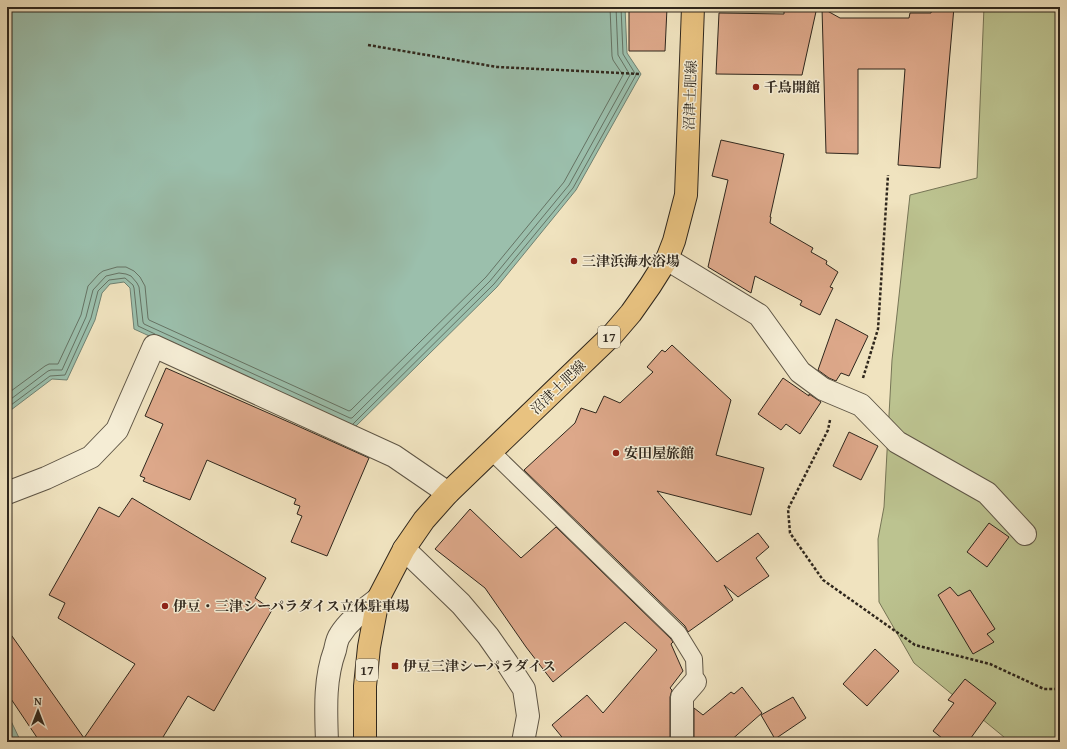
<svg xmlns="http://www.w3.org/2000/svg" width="1067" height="749" font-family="'Gentium Book Plus','Noto Serif JP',serif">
<rect width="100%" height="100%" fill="#f0e3bf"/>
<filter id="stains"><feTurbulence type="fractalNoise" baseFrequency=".005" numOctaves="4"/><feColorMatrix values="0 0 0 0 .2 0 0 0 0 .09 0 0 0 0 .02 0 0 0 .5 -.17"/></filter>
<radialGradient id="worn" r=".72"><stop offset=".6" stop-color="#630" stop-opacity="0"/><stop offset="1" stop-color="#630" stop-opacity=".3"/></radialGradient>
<path fill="#bcc390" stroke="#767556" d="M984 7H1060V742H1010L914 663 879 602 878 539 884 507 892 360 910 195 977 178Z"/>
<g fill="#9bbfac" stroke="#708273">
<path d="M7 7H625L627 53 641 74 576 190 497 287 353 429 134 329 130 288 124 282 110 284 102 293 95 320 67 380 52 379 7 413Z"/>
<path d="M7 716 11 721 21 742H7Z"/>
</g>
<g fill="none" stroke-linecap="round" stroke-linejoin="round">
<g stroke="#657364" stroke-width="1">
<path d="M7 394 45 366 49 364H58L81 315 88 286 99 274 103 271 117 267H126L134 271 140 277 145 286 148 318 149 320 349 411 351 410 486 277 564 182 623 75 613 60 612 56 610 7"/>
<path d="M7 402 48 371 51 370H62L86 317 93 290 106 276 119 273 126 274 131 276 137 283 139 287 143 322 144 324 350 418H352L490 281 569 185 630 75 618 55 616 7"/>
<path d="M7 408 50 376 65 375 91 318 98 291 109 280 125 278 133 285 134 288 138 326 155 334"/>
<path d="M353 424 494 284 573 188 636 75 623 54 621 7"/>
</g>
</g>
<g fill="#dda88a" stroke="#2f271d">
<path d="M802 7H817L802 75 716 74 719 13 784 14V8Z"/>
<path d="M932 7H954L940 168 898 165 905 69H858V154L826 153 822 8 840 18H909L910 13H931Z"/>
<path d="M629 8H667L665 51H629Z"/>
<path d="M721 140 784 154 770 217H771L770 223 813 248 811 252 827 261 826 264 838 272 830 287 833 288 820 315 800 305 802 301 755 276 751 293 708 267 728 180 712 176Z"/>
<path d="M836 319 868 336 849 376 841 373 836 381 829 378 818 370Z"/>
<path d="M672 345 731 400 716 455 764 468 751 515 657 491 717 562 758 533 769 547 756 558 769 576 738 597 724 585 733 600 688 632 685 626 524 470 575 423 581 408 596 413 604 396 620 403 653 372 647 367 662 350 665 352Z"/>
<path d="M166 368 291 423 369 458 327 556 291 542 302 516 297 514 300 506 294 504 296 499 207 460 190 500 143 481 145 478 140 476 163 424 145 416Z"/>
<path d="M783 378 809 396V394L821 402 800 434 786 424 781 430 758 414Z"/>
<path d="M849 432 878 446 861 480 833 466Z"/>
<path d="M132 498 266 578 255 598 272 610 214 711 188 696 160 742H40L7 693V629L84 738 135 664 58 618 65 603 49 595 99 507 119 517Z"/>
<path d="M470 509 521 558 556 527 671 639 673 642 671 644 683 671 670 688 672 690 670 697V742H566L552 725 587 695 603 713 657 650 625 622 553 682 526 647 485 588 435 549Z"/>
<path d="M989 523 1009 537 987 567 967 552Z"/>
<path d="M950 587 958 596 970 590 995 629 987 634 994 642 973 654 938 595Z"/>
<path d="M875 649 899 671 867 706 843 684Z"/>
<path d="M965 679 996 703 968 742H947L933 731 954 703 948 700Z"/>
<path d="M742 687 762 713 729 742H694V708L703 715 731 692 734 694Z"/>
<path d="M793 697 806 718 775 739 761 715Z"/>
</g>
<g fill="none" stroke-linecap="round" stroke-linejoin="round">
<defs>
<path id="lane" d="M492 452 678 633 694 659 695 682"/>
<g id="street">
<path d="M667 259 759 315 800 372 823 389 861 405 897 442 987 493 1025 534"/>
<path d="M7 493 46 478 91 457 117 430 154 346 394 456 448 493"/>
<path d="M404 549 431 575 461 604 488 636 507 663 524 689 528 716 523 742"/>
<path d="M327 742C326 711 324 680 335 650 336 645 337 639 340 635 349 620 364 610 378 599"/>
<path d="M682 742V697L695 682"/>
</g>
<path id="primary" d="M365 742V686L369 647 378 599 404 549 424 520 448 493 613 334 631 313 650 286 667 259 674 241 686 195 693 7"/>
</defs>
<use href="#lane" stroke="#5f5646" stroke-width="18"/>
<use href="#street" stroke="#5f5646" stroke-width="24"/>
<use href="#primary" stroke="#2f271d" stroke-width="24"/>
<g stroke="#2f271d" stroke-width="2.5" stroke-dasharray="3 2" stroke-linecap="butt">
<path d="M368 45 497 67 641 74"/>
<path d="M863 378 878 329 888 175"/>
<path d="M830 420 828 430 788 509 790 533 823 580 915 645 990 664 1044 689H1060"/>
</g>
<use href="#lane" stroke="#f5edd5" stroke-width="16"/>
<use href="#street" stroke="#f5edd5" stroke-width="22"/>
<use href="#primary" stroke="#e8c280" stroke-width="22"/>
</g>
<g fill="#8f2418" stroke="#f5edd5" stroke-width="1.5">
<circle cx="756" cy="87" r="4"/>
<circle cx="574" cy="261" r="4"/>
<circle cx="616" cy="453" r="4"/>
<circle cx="165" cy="606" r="4"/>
<rect x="391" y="662" width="8" height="8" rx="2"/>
</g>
<g text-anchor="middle" stroke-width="3" stroke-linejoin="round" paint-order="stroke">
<g fill="#f5edd5" stroke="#6a6254" stroke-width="1">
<rect x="598" y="326" width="22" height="22" rx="3"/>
<rect x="356" y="659" width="22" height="22" rx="3"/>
</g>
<g font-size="13" font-weight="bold" fill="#2f271d">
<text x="609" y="342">17</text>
<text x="367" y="675">17</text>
</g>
<g font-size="14" font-weight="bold" fill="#2f271d" stroke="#f5edd5" text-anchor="start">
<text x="764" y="92">千鳥開館</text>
<text x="582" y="266">三津浜海水浴場</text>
<text x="624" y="458">安田屋旅館</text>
<text x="173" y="611">伊豆・三津シーパラダイス立体駐車場</text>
<text x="403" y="671">伊豆三津シーパラダイス</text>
</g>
<g font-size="14" fill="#2f271d" stroke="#f5edd5">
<text transform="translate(690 95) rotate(-88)" y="5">沼津土肥線</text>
<text transform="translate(558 387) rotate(-44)" y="5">沼津土肥線</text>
</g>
</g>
<rect width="1067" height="749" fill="none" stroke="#f0e3bf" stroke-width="24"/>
<rect x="8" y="8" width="1051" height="733" fill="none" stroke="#2f271d" stroke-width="2"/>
<rect x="12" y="12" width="1043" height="725" fill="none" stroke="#2f271d"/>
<g transform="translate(38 711)" stroke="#f5edd5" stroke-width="3" paint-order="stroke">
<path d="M0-3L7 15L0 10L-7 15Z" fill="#2f271d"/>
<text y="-6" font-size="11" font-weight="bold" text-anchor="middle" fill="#2f271d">N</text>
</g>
<rect width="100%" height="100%" filter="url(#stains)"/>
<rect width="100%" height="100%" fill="url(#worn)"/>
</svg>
